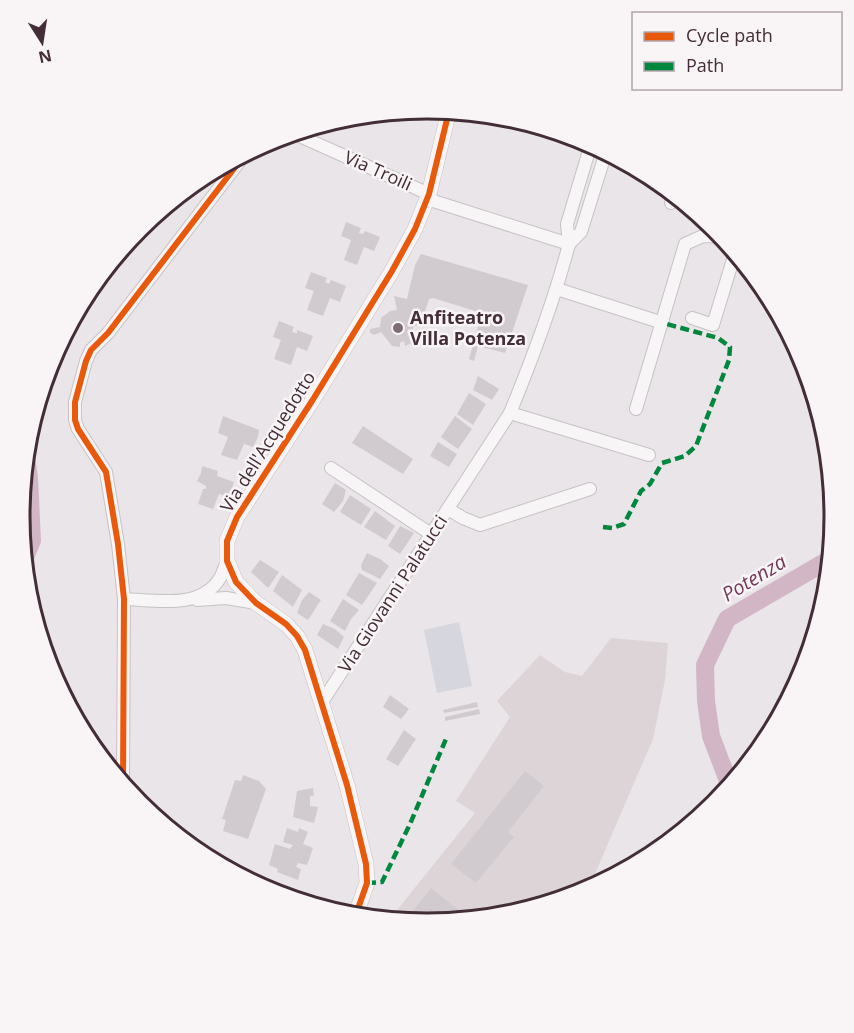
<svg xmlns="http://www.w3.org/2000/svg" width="854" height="1033" font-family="'Open Sans',sans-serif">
<rect width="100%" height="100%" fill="#eae5e8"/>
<path fill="#ddd4d8" d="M611 638 668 643 665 680 653 739 588 890 506 916 427 924 389 920 475 813 456 801 510 717 497 701 540 655 565 672 582 676Z"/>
<path fill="#d6d7de" d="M459 622 472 686 437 693 424 630Z"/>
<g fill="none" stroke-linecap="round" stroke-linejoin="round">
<path stroke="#d3b6c6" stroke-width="10" d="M25 568 36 541 33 477 27 437"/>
<path stroke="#d3b6c6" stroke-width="18" d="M730 786 711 736 706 701 705 665 727 619 830 559"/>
</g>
<g fill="#d1cbcf">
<path d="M346 222 361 228 359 233 363 234 365 231 380 237 374 251 364 247 357 265 344 260 351 240 341 236Z"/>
<path d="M421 254 528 285 505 353 478 346 474 361 469 359 482 313 433 298 429 299 421 325 414 326 409 336 414 342 405 346 404 341 400 343V347L392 346 381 332 374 335 370 333V329L380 327 381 318 390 311 397 310 394 296 407 299 415 265Z"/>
<path d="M311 272 327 278 325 282 329 284 331 280 346 286 340 302 330 298 323 316 307 310 314 291 305 288Z"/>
<path d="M279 321 294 327 292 332 297 333V330L313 336 307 351 297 347 291 365 274 359 281 340 273 337Z"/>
<path d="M478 376 499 389 492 400 473 390Z"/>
<path d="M469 393 486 404 473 425 457 414Z"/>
<path d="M223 416 259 430 258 437 253 447 244 444 237 460 221 455 228 437 218 433Z"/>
<path d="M455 416 472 429 458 449 441 437Z"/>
<path d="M363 426 413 459 403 474 352 443Z"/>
<path d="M438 442 457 454 449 467 430 456Z"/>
<path d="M202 466 218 471 217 476 234 482 229 497 219 494 213 509 198 504 203 489H206V486L197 481 201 473Z"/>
<path d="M335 483 346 490 343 501 334 512 322 504Z"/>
<path d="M350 495 371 509 361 525 340 512Z"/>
<path d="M375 511 395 526 386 540 364 527Z"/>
<path d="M400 526 414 533 400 554 388 546Z"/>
<path d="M367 553 380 559 389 566 380 579 362 570 361 565Z"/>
<path d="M260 560 279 572 268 588 251 572Z"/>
<path d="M359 573 377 583 362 605 346 595Z"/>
<path d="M282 575 302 590 293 607 273 591Z"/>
<path d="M309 592 321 600 308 620 297 613 302 600Z"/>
<path d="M343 599 359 610 351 619 345 631 330 621Z"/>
<path d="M323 624 335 629 344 637 338 649 317 635Z"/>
<path d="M390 695 409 709 401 719 383 707Z"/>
<path d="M477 702 478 707 444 713 443 710Z"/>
<path d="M479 709 480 714 445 721V717Z"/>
<path d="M404 730 416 739 398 766 386 759Z"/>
<path d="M525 771 544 786 508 832 514 837 476 883 451 864Z"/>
<path d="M243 775 259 781 266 789 248 839 223 831 226 820 222 819 235 780 241 781Z"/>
<path d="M313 788 314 796H310V806L318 807 314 823 293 817 297 791Z"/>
<path d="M287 828 298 832 299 828 308 832 303 844 313 848 307 865 298 863 296 867 301 869 298 880 277 872 278 869 269 865 275 844 290 849 293 845 283 842Z"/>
<path d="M431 888 471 920 427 924 404 922Z"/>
</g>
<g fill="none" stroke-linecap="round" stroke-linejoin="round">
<defs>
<g id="minor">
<path d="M293 133 429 194"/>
<path d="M671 203 674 195"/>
<path d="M569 244 567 224 591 144"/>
<path d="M569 244 581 232 606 152"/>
<path d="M557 289 663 323"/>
<path d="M692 318 713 325 735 253"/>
<path d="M636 409 685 244 703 236 723 237"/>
<path d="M510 413 649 455"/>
<path d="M331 468 431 534"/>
<path d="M448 509 463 518 480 525 590 489"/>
<path d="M124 599C155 600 201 610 220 578 223 573 225 566 227 561"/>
<path d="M197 600 226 598 256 603"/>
<path d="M322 702 510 413C533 357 554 302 569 244L427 199"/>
<path d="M123 785 124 599 118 544 106 472 78 429 75 420V402L86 361 91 350 108 333 239 162 242 156"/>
</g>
<path id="tertiary" d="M355 917 367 883 366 864 347 785 305 650 297 636 286 624 256 603 236 582 227 561V541L237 517 312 401 392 271 415 229 429 194 449 111"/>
</defs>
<use href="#minor" stroke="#c7c2c5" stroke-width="14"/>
<use href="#tertiary" stroke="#c7c2c5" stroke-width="16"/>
<use href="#minor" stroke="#f7f5f6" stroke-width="12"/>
<use href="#tertiary" stroke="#f7f5f6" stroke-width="15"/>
<g stroke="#00873e" stroke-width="4.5" stroke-dasharray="9 4.5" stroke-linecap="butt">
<path d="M603 527 612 528 624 524 641 491 650 484 662 463 685 456 696 446 729 360 730 347 718 338 663 323"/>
<path d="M367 883 382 882 410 824 446 739"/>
</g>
<defs>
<g id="cycleway">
<path d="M123 785 124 599 118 544 106 472 78 429 75 420V402L86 361 91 350 108 333 239 162 242 156"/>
<path d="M355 917 367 883 366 864 347 785 305 650 297 636 286 624 256 603 236 582 227 561V541L237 517 312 401 392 271 415 229 429 194 449 111"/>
</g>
</defs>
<use href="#cycleway" stroke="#f9f4f6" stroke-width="10"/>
<use href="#cycleway" stroke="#e8590c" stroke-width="6"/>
</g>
<circle fill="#7d6d75" stroke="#f9f4f6" stroke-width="2" cx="398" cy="328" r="6"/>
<g text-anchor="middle" stroke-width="5" stroke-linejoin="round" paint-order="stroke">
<g font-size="18" fill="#432d37" stroke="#f9f4f6">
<text transform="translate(378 171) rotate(24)" y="6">Via Troili</text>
<text transform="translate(268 442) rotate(-58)" y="6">Via dell'Acquedotto</text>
<text transform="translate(393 594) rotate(-57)" y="6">Via Giovanni Palatucci</text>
</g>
<g font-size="18" font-weight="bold" fill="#432d37" stroke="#f9f4f6" text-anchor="start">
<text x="410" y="324">Anfiteatro<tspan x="410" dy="21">Villa Potenza</tspan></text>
</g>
<g font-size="20" font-style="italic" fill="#753859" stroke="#f9f4f6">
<text transform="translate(754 578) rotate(-31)" y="7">Potenza</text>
</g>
</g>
<path d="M0 0H854V1033H0ZM30 516a397 397 0 1 1 794 0a397 397 0 1 1-794 0Z" fill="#f9f4f6" fill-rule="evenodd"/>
<path fill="none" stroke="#432d37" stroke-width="3" d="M30 516a397 397 0 1 1 794 0a397 397 0 1 1-794 0Z"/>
<rect x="632" y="12" width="210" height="78" fill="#f9f4f6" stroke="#b0a4aa" stroke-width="1.5"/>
<rect x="644" y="32" width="30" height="9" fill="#e8590c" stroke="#b0a4aa" stroke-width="1.5"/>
<text x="686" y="42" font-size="18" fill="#432d37">Cycle path</text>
<rect x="644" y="62" width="30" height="9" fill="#00873e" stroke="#b0a4aa" stroke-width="1.5"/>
<text x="686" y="72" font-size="18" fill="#432d37">Path</text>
<g transform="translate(42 42) rotate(168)" stroke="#f9f4f6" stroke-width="4.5" paint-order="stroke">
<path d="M0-4.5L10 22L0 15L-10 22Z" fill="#432d37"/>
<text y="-9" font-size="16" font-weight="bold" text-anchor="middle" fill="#432d37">N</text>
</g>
</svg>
